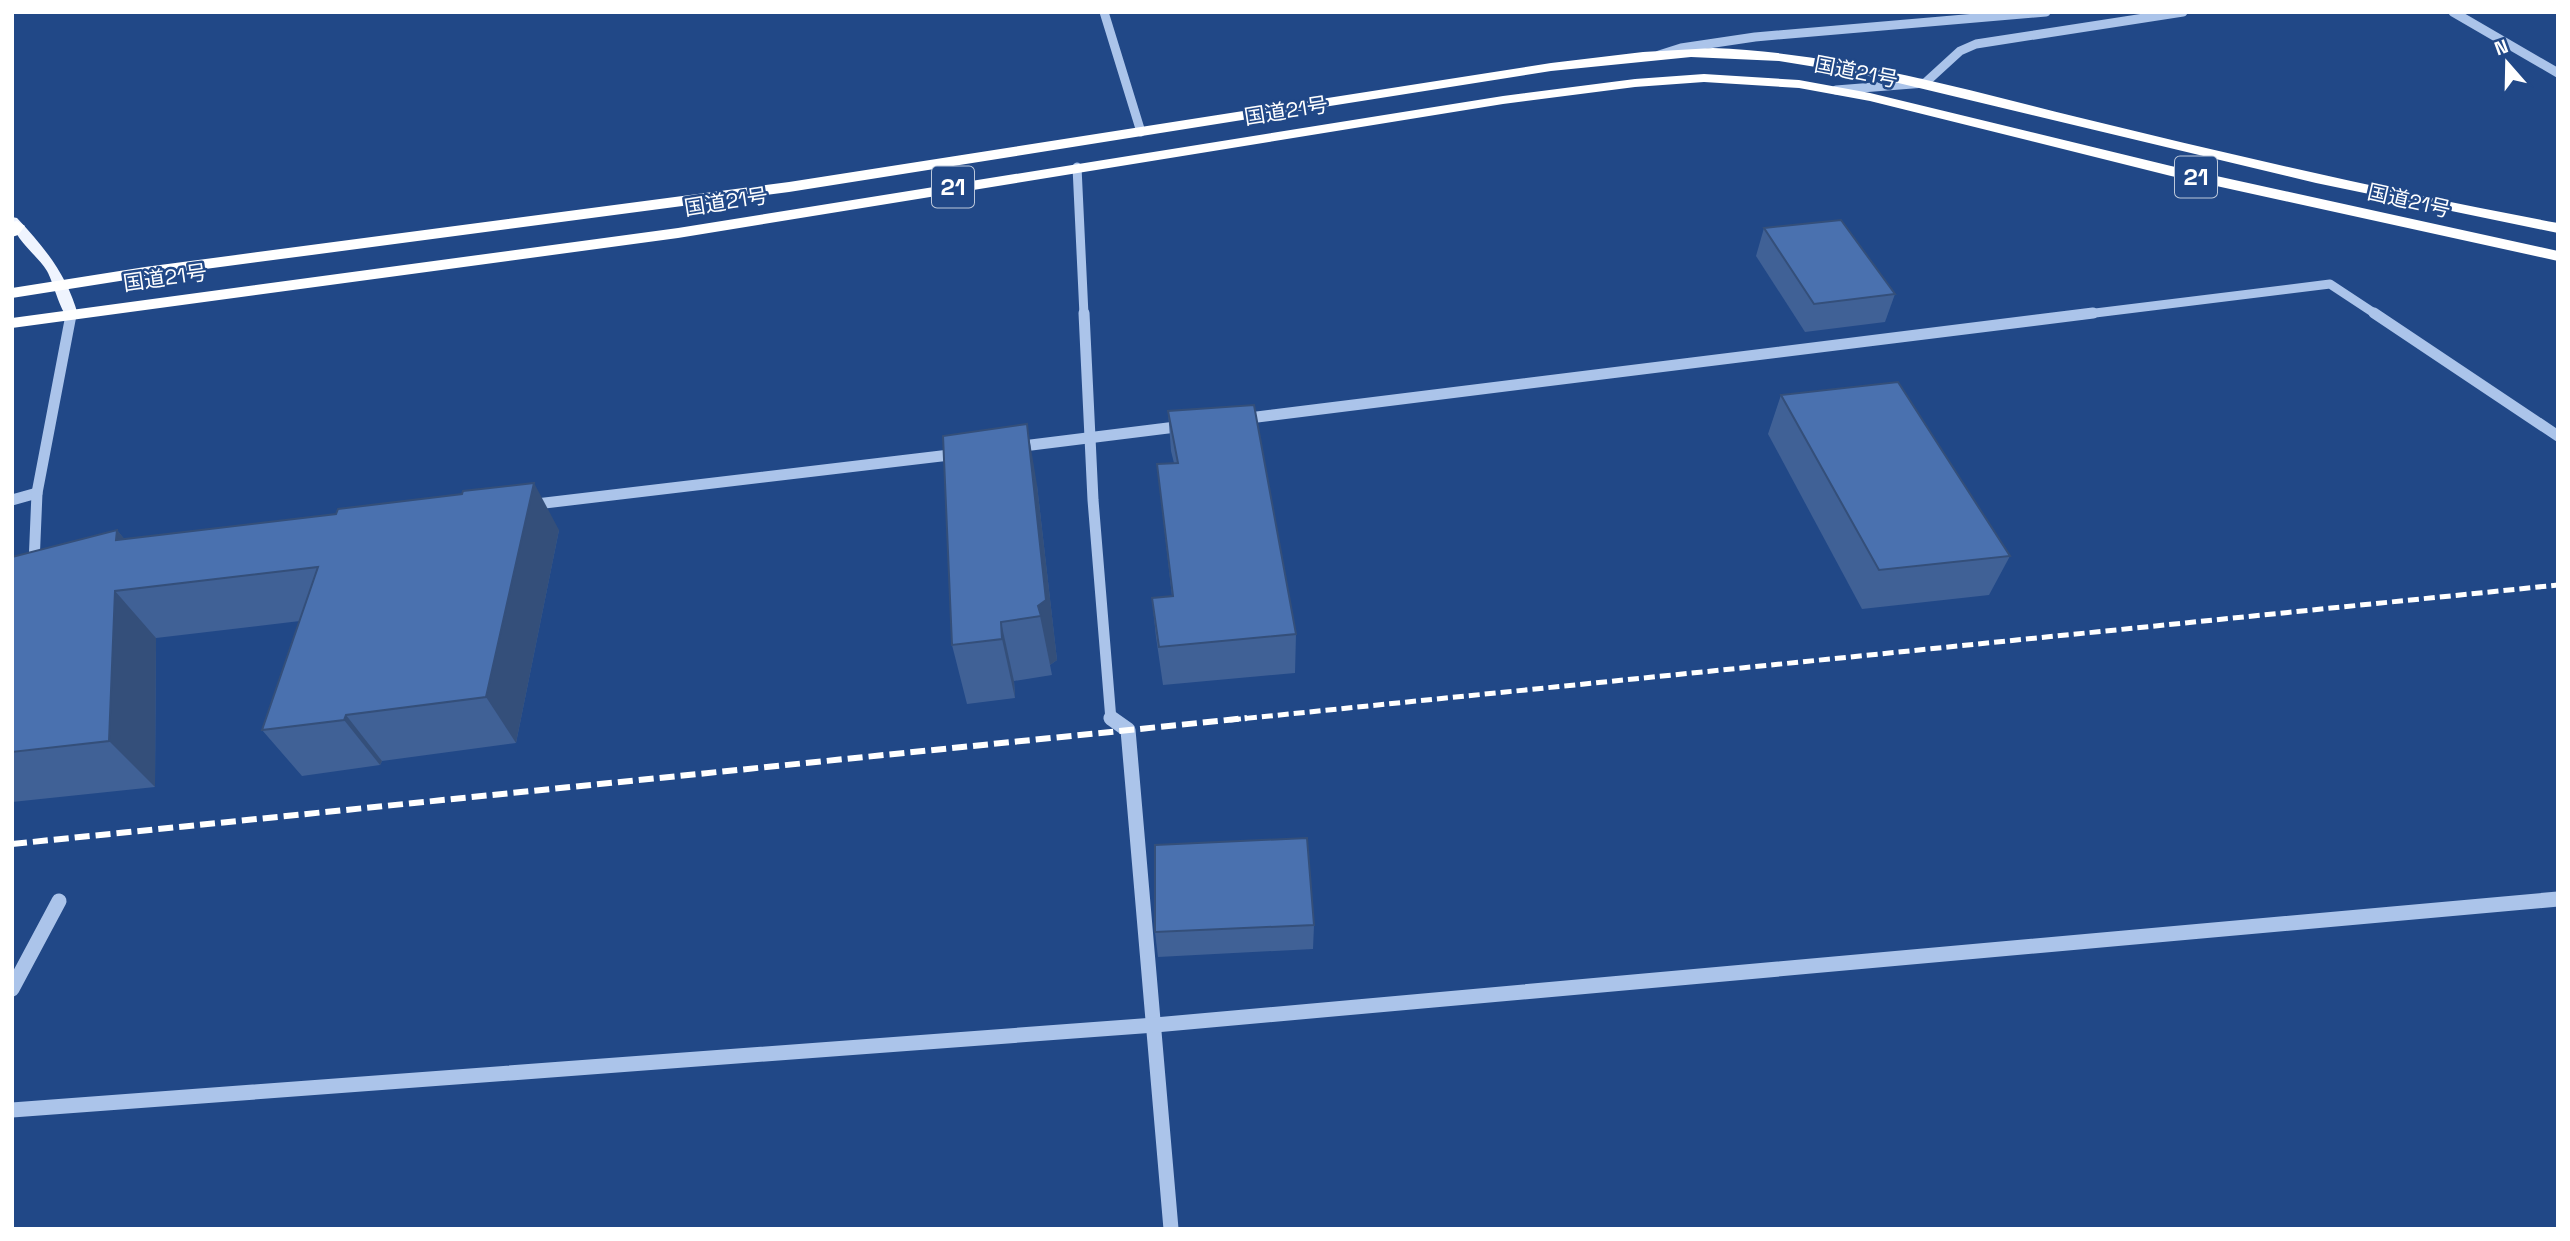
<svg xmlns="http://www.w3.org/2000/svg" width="2570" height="1241" font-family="'Space Grotesk','Noto Sans JP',sans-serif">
<rect width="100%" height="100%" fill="#214887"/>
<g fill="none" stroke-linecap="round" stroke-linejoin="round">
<g stroke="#abc4ea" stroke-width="9">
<path d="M1104 12 1141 132"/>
<path d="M2453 12 2558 73"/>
<path d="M1659 55 1681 48 1755 37 2046 12"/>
<path d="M1836 90 1925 83 1960 51 1976 44 2183 12"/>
<path d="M1077 167 1084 315"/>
<path d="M2079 315 2330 284 2377 315"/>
</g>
<g stroke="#abc4ea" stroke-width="11">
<path d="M1084 313 1093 500 1111 720"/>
<path d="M2374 313 2558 436"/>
<path d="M1241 419 2093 313"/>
<path d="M1015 447 1184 426"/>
<path d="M12 500 37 493"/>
<path d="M528 505 958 454"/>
<path d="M34 564 37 493 71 315"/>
</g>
<g stroke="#abc4ea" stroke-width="15">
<path d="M1111 718 1128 730 1171 1229"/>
<path d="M12 989 59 901"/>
<path d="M12 1110 1155 1025 2558 899"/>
</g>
<path fill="#eff4fe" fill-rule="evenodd" d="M12 217 17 218C45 248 67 275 78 315L76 318 71 319C61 317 54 283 47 271 36 253 12 239 12 217Z"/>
<g fill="#fff" fill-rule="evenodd">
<path d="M1713 48C1837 53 1957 87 2077 117 2236 156 2396 193 2558 223V233L2316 183 1865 75 1779 61 1691 57 1551 71 789 192 145 277 12 298V288L145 267 789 182 1551 63 1643 52Z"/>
<path d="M1704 74 1799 80 1870 93 2171 166 2558 251V261L2171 176 1870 101 1799 88 1704 82 1635 87 1503 104 678 238 12 328V318L678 228 1503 96 1635 79Z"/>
<path d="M17 221 25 226 18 235 12 237V222Z"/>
</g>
<path stroke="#fff" stroke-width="5" stroke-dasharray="11 5" stroke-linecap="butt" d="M1230 720 2558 585"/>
<path stroke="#fff" stroke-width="6" stroke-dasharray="15 6" stroke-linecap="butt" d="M12 844 1247 718"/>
</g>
<g fill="#406196">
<path d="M1764 228 1895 294 1885 322 1805 332 1756 256Z"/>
<path d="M1781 395 2010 556 1989 595 1862 609 1768 434Z"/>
<path d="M1168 411 1296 634 1295 673 1163 685 1156 637 1152 598 1172 596 1157 464 1174 463 1171 451Z"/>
<path d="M1037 485 1057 660 1050 665 1052 675 1014 681 1015 698 967 704 952 645Z"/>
<path d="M117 530 124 539 559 530 516 743 382 761 380 765 302 776 262 730 300 621 156 638 155 787 12 802V557Z"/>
<path d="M1314 925 1313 949 1158 957 1155 932Z"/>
</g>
<g fill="#344f7a">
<path d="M1027 424 1037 485 1057 660 1050 665 1038 606Z"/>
<path d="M534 483 559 530 516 743 486 697Z"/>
<path d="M117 530 157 578V587L116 540Z"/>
<path d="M115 591 156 638 155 787 109 741Z"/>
<path d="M1001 622 1014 681 1015 698 1002 639Z"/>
<path d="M346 715 382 761 380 765 344 720Z"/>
</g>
<g fill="#4a71af" stroke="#344f7a" stroke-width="2">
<path d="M1841 220 1895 294 1814 304 1764 228Z"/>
<path d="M1898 382 2010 556 1879 570 1781 395Z"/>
<path d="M1254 405 1296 634 1159 647 1152 598 1173 596 1157 464 1178 463 1168 411Z"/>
<path d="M1027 424 1046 600 1038 606 1041 616 1001 622 1002 639 952 645 943 436Z"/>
<path d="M534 483 486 697 346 715 344 720 262 730 318 567 115 591 109 741 12 752V557L117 530 116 540 336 514 338 509 462 494 463 491Z"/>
<path d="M1307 838 1314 925 1155 932V845Z"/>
</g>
<g text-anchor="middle" stroke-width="5" stroke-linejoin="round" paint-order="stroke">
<g font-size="21" fill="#fff" stroke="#214887">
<text transform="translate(1856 72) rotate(11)" y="7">国道21号</text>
<text transform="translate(1286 111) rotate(-9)" y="7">国道21号</text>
<text transform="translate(2409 201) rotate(13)" y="7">国道21号</text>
<text transform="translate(726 202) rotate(-9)" y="7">国道21号</text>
<text transform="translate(165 278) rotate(-8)" y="7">国道21号</text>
</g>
<g fill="#214887" stroke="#bcc8db" stroke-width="2">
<rect x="2175" y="156.5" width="42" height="41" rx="5"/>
<rect x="932" y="166.5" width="42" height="41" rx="5"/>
</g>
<g font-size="24" font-weight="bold" fill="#fff">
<text x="2196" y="185">21</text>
<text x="953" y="195">21</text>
</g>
</g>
<rect width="2570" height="1241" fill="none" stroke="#ffffff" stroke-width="28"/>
<g transform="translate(2507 63) rotate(340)" stroke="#214887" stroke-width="5" paint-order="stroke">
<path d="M0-5L12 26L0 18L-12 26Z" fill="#ffffff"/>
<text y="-10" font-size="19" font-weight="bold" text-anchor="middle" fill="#ffffff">N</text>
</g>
</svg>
